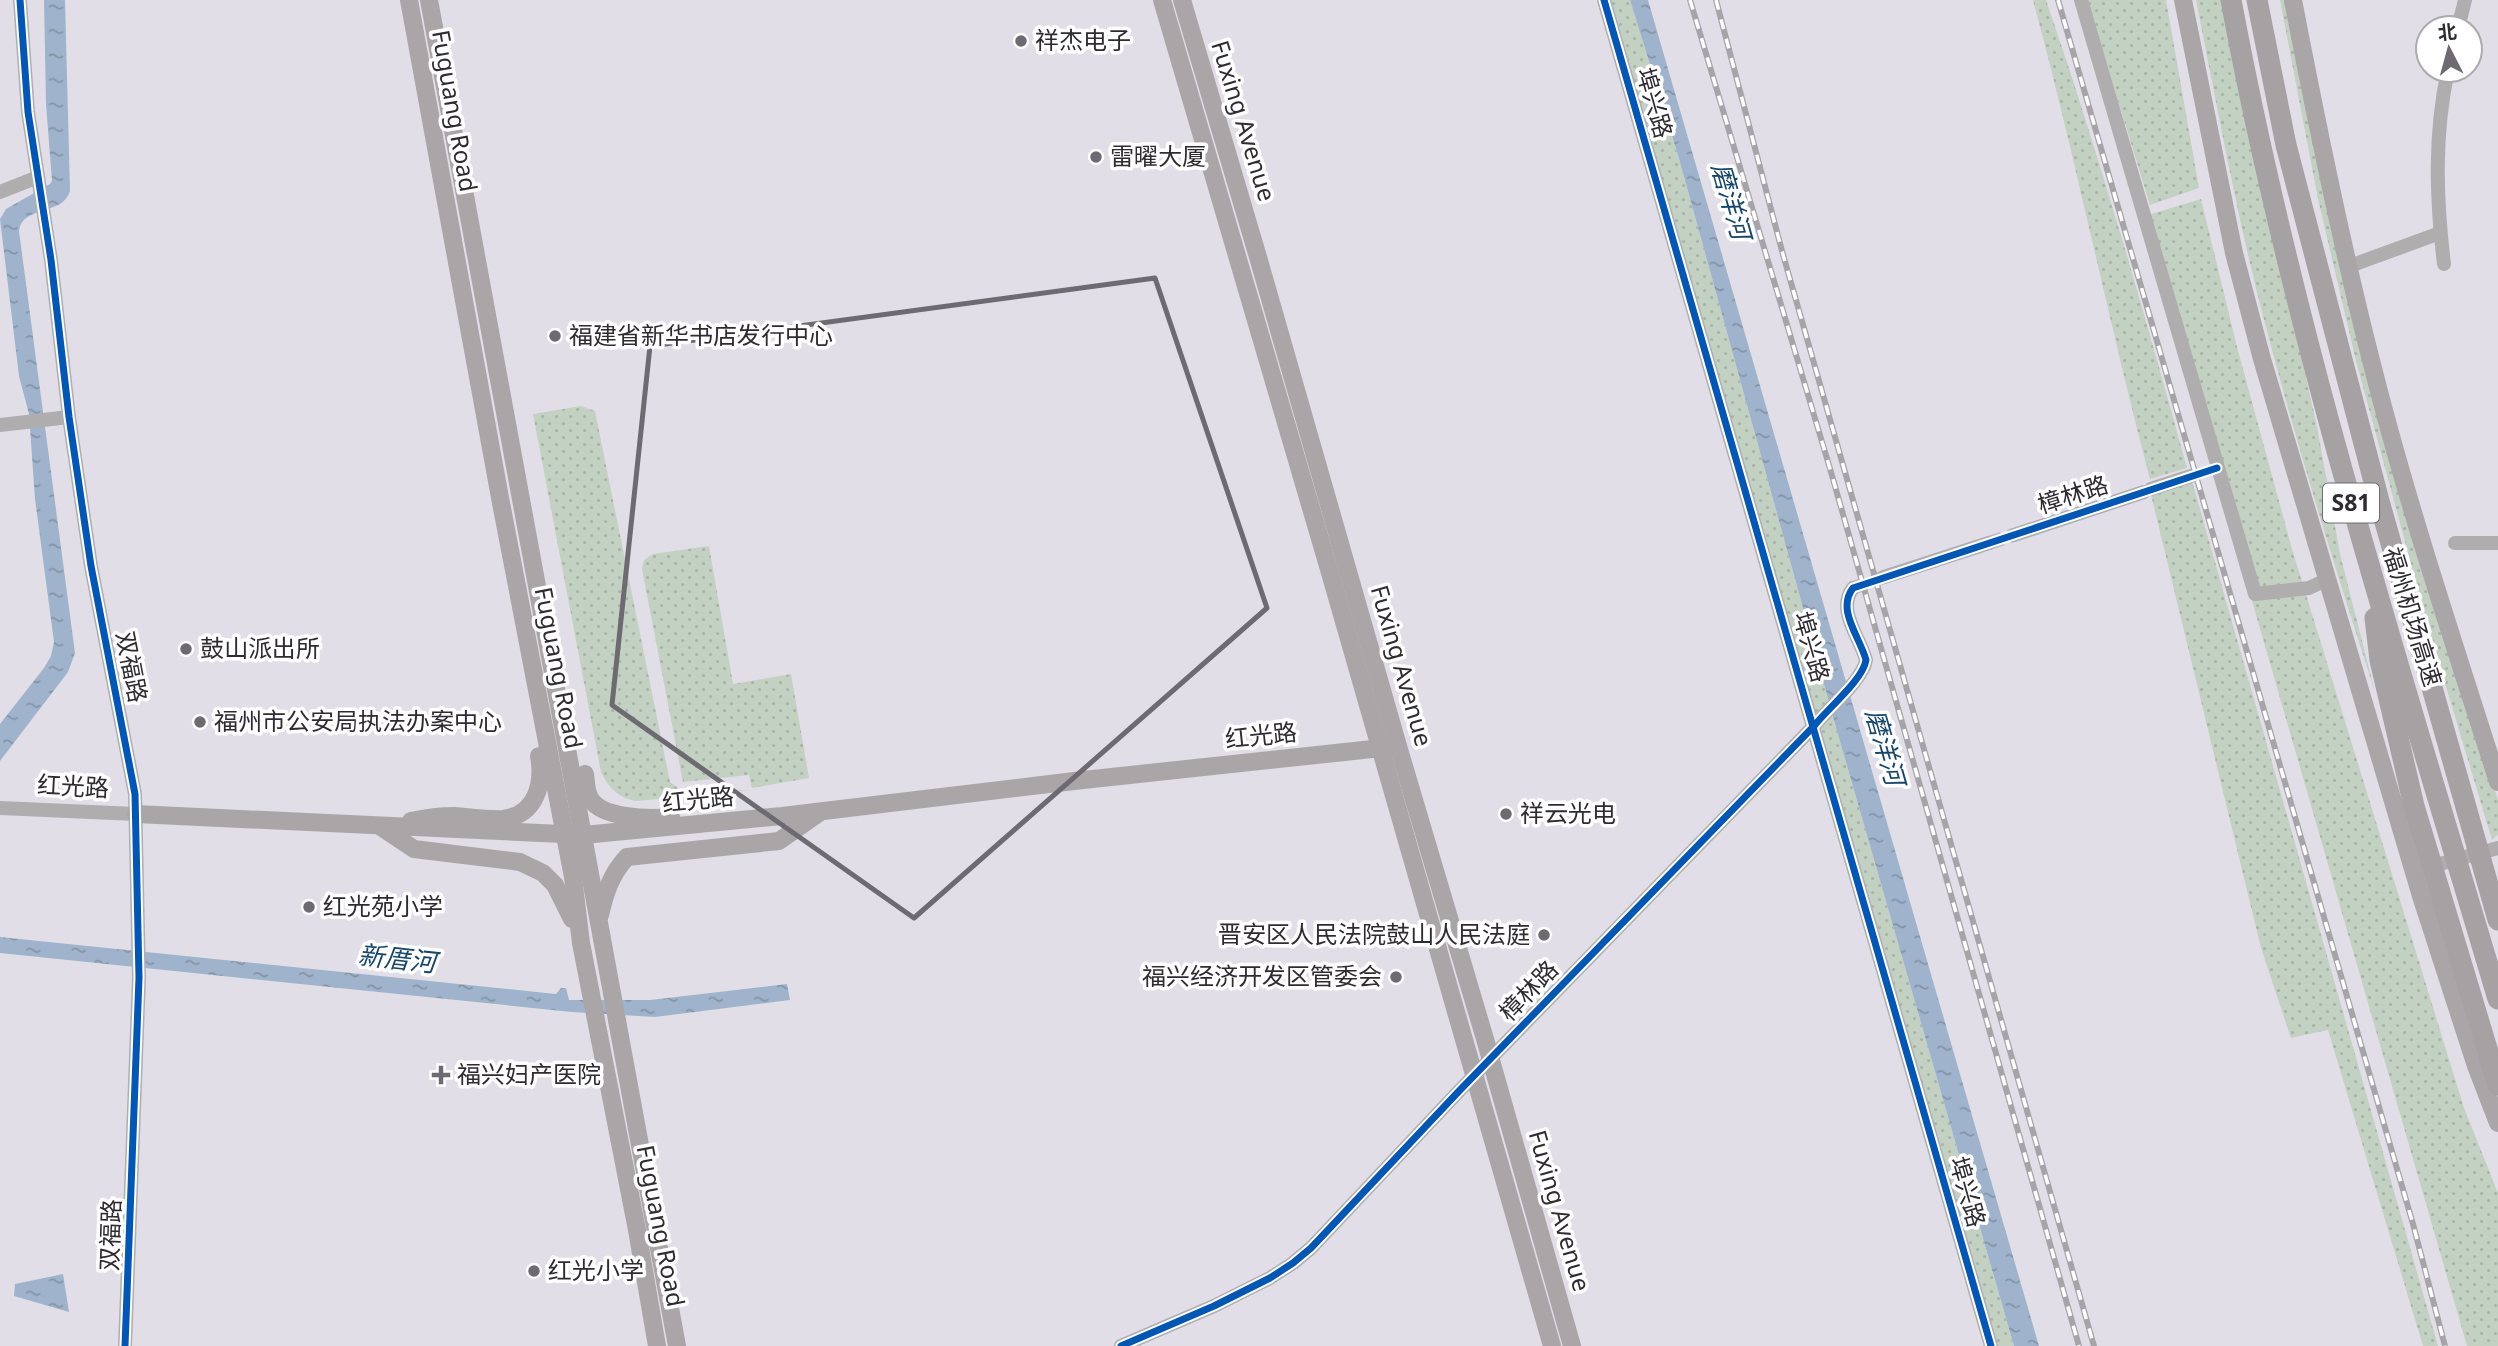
<svg xmlns="http://www.w3.org/2000/svg" width="2498" height="1346" font-family="'Noto Sans','Noto Sans SC',sans-serif">
<defs>
<pattern id="grass-dots" width="8" height="8" patternUnits="userSpaceOnUse" patternTransform="scale(1.75)"><rect width="8" height="8" fill="#c3d1c3"/><path d="M2 2h.1M6 6h.1" fill="none" stroke="#a8b4a8" stroke-width="1.8" stroke-linecap="round"/></pattern>
<pattern id="water-ripples" width="26" height="14" patternUnits="userSpaceOnUse" patternTransform="scale(1.75)"><rect width="26" height="14" fill="#9fb4cc"/><path d="M2 4q2-2 4 0t4 0M15 11q2-2 4 0t4 0" fill="none" stroke="#8293a6"/></pattern>
</defs>
<rect width="100%" height="100%" fill="#e2dee7"/>
<g fill="url(#grass-dots)">
<path d="M1607 0H1630L1678 155 1837 731 2014 1346H1994Z"/>
<path d="M2033 0H2046C2099 154 2144 311 2187 468L2150 479C2108 320 2076 159 2033 0Z"/>
<path d="M2087 0H2166L2199 188 2150 205Z"/>
<path d="M2196 0H2224L2318 432 2340 554 2375 692C2335 568 2296 443 2263 316 2236 212 2217 106 2196 0Z"/>
<path d="M2280 0H2289L2408 511 2498 800V835L2492 840 2429 630 2356 361 2318 199Z"/>
<path d="M2201 199 2237 347 2292 549 2464 1108 2498 1193V1346H2467L2222 497 2138 218Z"/>
<path d="M581 406 595 411 670 782 683 792 750 790 637 801C620 799 608 788 601 772L533 414Z"/>
<path d="M2192 481 2438 1346H2423L2328 1030 2291 1038 2261 948 2151 495Z"/>
<path d="M709 546 733 684 791 674 809 778 752 788 749 775 683 782 642 569 644 560 653 554Z"/>
</g>
<g fill="url(#water-ripples)">
<path d="M44 0H65L70 191C63 216 22 205 19 231L75 653 68 672 0 761V724L44 668 51 656 54 642 35 499 29 414 19 376 0 219 6 209 50 184 52 181 46 104Z"/>
<path d="M1630 0H1648L2039 1346H2014L1837 731 1678 155Z"/>
<path d="M0 937 556 994 561 988H566L569 1000H650L787 984 790 1000 655 1017 572 1012 0 953Z"/>
<path d="M63 1274 69 1312 14 1296 15 1284Z"/>
</g>
<g fill="none" stroke-linecap="round" stroke-linejoin="round">
<g stroke="#bebac3" stroke-width="14" stroke-dasharray="14 7" stroke-linecap="butt">
<path d="M1989 543 2014 535"/>
<path d="M1853 588 1884 577"/>
</g>
<g stroke="#b0adae" stroke-width="14">
<path d="M20 0 28 112 51 260 69 417 91 566 135 794 139 978 125 1346"/>
<path d="M1604 0 1991 1346"/>
<path d="M2081 0 2255 594 2309 588 2326 580"/>
<path d="M2458 28 2465 0"/>
<path d="M0 192 38 177"/>
<path d="M2444 264C2436 198 2434 135 2448 70"/>
<path d="M2347 267 2440 233"/>
<path d="M0 425 69 417"/>
<path d="M2151 489 2191 476"/>
<path d="M2014 535 2144 492"/>
<path d="M2455 543H2498"/>
<path d="M1884 577 1989 543"/>
<path d="M0 808 136 814"/>
<path d="M2425 868 2498 848"/>
<path d="M1121 1346 1214 1306 1270 1278 1293 1263 1311 1248 1460 1090 1814 726C1827 709 1863 680 1866 660 1860 637 1836 610 1853 588"/>
</g>
<g stroke="#aaa6a8" stroke-width="18">
<path d="M409 0 501 503 573 877 581 943 637 1230 657 1346"/>
<path d="M429 0 677 1346"/>
<path d="M1162 0 1328 566 1552 1346"/>
<path d="M1182 0 1258 257 1398 746 1485 1039 1572 1346"/>
<path d="M2183 0 2234 253 2262 359 2421 896 2476 1066 2498 1123"/>
<path d="M2293 0C2317 125 2342 249 2374 372 2409 510 2455 646 2498 782"/>
<path d="M585 774C586 781 586 790 589 796 598 819 650 819 671 817"/>
<path d="M136 814 583 835 782 816 1074 781 1391 747"/>
<path d="M411 821C425 818 440 816 454 816 470 817 487 820 503 819 536 815 544 784 539 756"/>
<path d="M381 827 414 849 520 862 543 873 555 885 572 919"/>
<path d="M600 915C605 893 611 874 627 857L779 841 819 813"/>
</g>
<g stroke="#a6a1a3" stroke-width="21">
<path d="M2231 0C2294 339 2400 669 2498 999"/>
<path d="M2257 0 2286 145 2379 501 2498 920"/>
<path d="M2375 618 2380 660 2414 806 2498 1085"/>
</g>
<defs>
<g id="rail">
<path d="M1690 0 1831 472 2079 1346"/>
<path d="M1716 0 1782 251 2094 1346"/>
<path d="M2058 0 2413 1224 2445 1346"/>
</g>
</defs>
<use href="#rail" stroke="#a6a4a8" stroke-width="6"/>
<use href="#rail" stroke="#fff" stroke-width="3.5" stroke-dasharray="10" stroke-linecap="butt"/>
<defs>
<g id="cycleway">
<path d="M20 0 28 112 51 260 69 417 91 566 135 794 139 978 125 1346"/>
<path d="M1604 0 1991 1346"/>
<path d="M1121 1346 1214 1306 1270 1278 1293 1263 1311 1248 1460 1090 1814 726C1827 709 1863 680 1866 660 1860 637 1836 610 1853 588L2217 468"/>
</g>
</defs>
<use href="#cycleway" stroke="#fff" stroke-width="11"/>
<use href="#cycleway" stroke="#0057b8" stroke-width="7"/>
</g>
<path fill="none" stroke="#6d6a71" stroke-width="5" stroke-linejoin="round" d="M1155 278 1267 608 914 918 612 705 650 346Z"/>
<g fill="#6d6a71" stroke="#fff" stroke-width="2.5">
<circle cx="1021" cy="41" r="7"/>
<circle cx="1096" cy="157" r="7"/>
<circle cx="555" cy="336" r="7"/>
<circle cx="186" cy="649" r="7"/>
<circle cx="200" cy="722" r="7"/>
<circle cx="1506" cy="814" r="7"/>
<circle cx="309" cy="907" r="7"/>
<circle cx="1544" cy="935" r="7"/>
<circle cx="1396" cy="977" r="7"/>
<path d="M437.5 1064.5h7v7h7v7h-7v7h-7v-7h-7v-7h7z"/>
<circle cx="534" cy="1271" r="7"/>
</g>
<g text-anchor="middle" stroke-width="7" stroke-linejoin="round" paint-order="stroke">
<rect fill="#fff" stroke="#6d6b6f" stroke-width="2" x="2323" y="483.5" width="56" height="39" rx="5"/>
<g font-size="23" font-weight="bold" fill="#2e2b31">
<text x="2351" y="511">S81</text>
</g>
<g font-size="24" fill="#2e2b31" stroke="#fff" text-anchor="start">
<text x="1035" y="49">祥杰电子</text>
<text x="1110" y="165">雷曜大厦</text>
<text x="569" y="344">福建省新华书店发行中心</text>
<text x="200" y="657">鼓山派出所</text>
<text x="214" y="730">福州市公安局执法办案中心</text>
<text x="1520" y="822">祥云光电</text>
<text x="323" y="915">红光苑小学</text>
<text x="1530" y="943" text-anchor="end">晋安区人民法院鼓山人民法庭</text>
<text x="1382" y="985" text-anchor="end">福兴经济开发区管委会</text>
<text x="457" y="1083">福兴妇产医院</text>
<text x="548" y="1279">红光小学</text>
</g>
<g font-size="24" fill="#2e2b31" stroke="#fff">
<text transform="translate(1654 103) rotate(74)" y="8">埠兴路</text>
<text transform="translate(454 111) rotate(80)" y="8">Fuguang Road</text>
<text transform="translate(1243 121) rotate(73)" y="8">Fuxing Avenue</text>
<text transform="translate(2073 495) rotate(-18)" y="8">樟林路</text>
<text transform="translate(2412 617) rotate(73)" y="8">福州机场高速</text>
<text transform="translate(1811 647) rotate(74)" y="8">埠兴路</text>
<text transform="translate(1401 666) rotate(74)" y="8">Fuxing Avenue</text>
<text transform="translate(131 667) rotate(79)" y="8">双福路</text>
<text transform="translate(558 668) rotate(79)" y="8">Fuguang Road</text>
<text transform="translate(1261 736) rotate(-6)" y="8">红光路</text>
<text transform="translate(73 787) rotate(3)" y="8">红光路</text>
<text transform="translate(698 800) rotate(-6)" y="8">红光路</text>
<text transform="translate(1529 991) rotate(-46)" y="8">樟林路</text>
<text transform="translate(1967 1192) rotate(74)" y="8">埠兴路</text>
<text transform="translate(1559 1211) rotate(74)" y="8">Fuxing Avenue</text>
<text transform="translate(660 1226) rotate(79)" y="8">Fuguang Road</text>
<text transform="translate(111 1235) rotate(-88)" y="8">双福路</text>
</g>
<g font-size="26" font-style="italic" fill="#14466e" stroke="#fff">
<text transform="translate(1731 201) rotate(74)" y="9">磨洋河</text>
<text transform="translate(1885 747) rotate(74)" y="9">磨洋河</text>
<text transform="translate(397 959) rotate(6)" y="9">新厝河</text>
</g>
</g>
<g transform="translate(2449 49) rotate(354)"><circle r="33" fill="#ffffff" stroke="#abaaad" stroke-width="2"/>
<path d="M0-5L12 26L0 18L-12 26Z" fill="#6d6a71"/>
<text y="-10" font-size="19" font-weight="bold" text-anchor="middle" fill="#2e2b31">北</text>
</g>
</svg>
